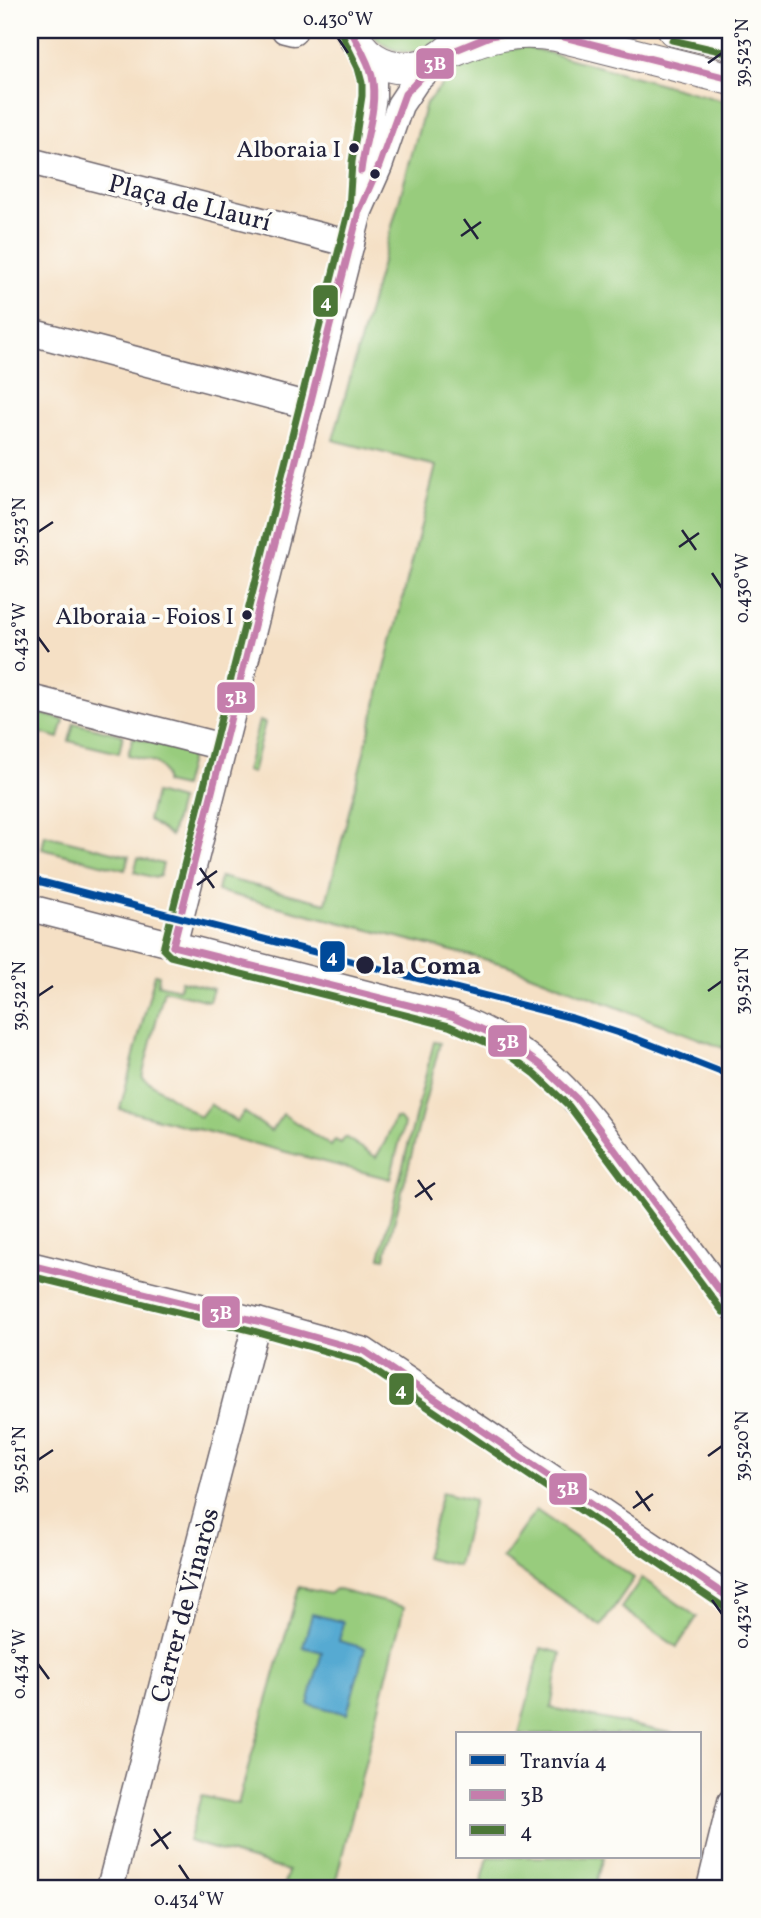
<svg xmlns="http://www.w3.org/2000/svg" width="761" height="1918" font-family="Vollkorn,serif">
<rect width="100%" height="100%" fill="#fdfcf7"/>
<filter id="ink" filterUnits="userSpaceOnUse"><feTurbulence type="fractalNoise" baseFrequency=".0143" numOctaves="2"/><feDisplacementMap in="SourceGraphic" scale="14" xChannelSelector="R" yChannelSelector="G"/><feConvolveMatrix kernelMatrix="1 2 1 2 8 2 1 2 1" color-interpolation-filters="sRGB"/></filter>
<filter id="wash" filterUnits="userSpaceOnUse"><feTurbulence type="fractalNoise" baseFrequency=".00686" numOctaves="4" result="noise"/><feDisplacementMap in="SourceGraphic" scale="28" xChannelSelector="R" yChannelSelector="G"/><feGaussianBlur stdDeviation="1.57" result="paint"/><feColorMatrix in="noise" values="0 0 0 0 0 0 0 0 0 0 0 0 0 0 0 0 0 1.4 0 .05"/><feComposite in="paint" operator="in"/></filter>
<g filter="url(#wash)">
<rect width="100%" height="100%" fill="#f5e0c5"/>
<g fill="#98cc7d" stroke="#5d775c" stroke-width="2">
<path d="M369 30H449C443 36 436 45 428 48 406 58 382 49 369 30Z"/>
<path d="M524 46 731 103V1051L507 965 217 891 220 877 326 903 436 466 333 440 426 103 462 63Z"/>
<path d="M30 711 64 720 59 738 30 730Z"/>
<path d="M259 721 265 723 252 773 246 771Z"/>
<path d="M74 723 123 735 119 753 69 741Z"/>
<path d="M133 737 192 753 183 787 165 783C167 760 146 760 128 755Z"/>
<path d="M155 793 180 800 171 836 148 820Z"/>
<path d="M45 835 129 856 125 870 42 849Z"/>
<path d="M138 858 163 864 160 876 155 878 134 872Z"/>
<path d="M155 974 159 975 158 984 179 989 181 981 213 989 209 1001 164 990 142 1077 200 1117 210 1104 237 1122 244 1112 271 1131 283 1114 331 1146 335 1140 341 1143 345 1137 376 1157 385 1142 395 1118 400 1119 404 1124 390 1179 120 1109Z"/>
<path d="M434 1042 440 1043 385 1258 380 1257Z"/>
<path d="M442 1492 474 1500 458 1566 425 1558Z"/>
<path d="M536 1510 634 1578 601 1626 502 1558Z"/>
<path d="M642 1578 697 1617 677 1647 621 1608Z"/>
<path d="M299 1587 329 1594 335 1589 404 1607 334 1888H284L288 1871 188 1841 201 1796 238 1804Z"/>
<path d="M541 1648 561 1653 551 1708 675 1734H519Z"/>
<path d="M488 1857H604L595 1888H480Z"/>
</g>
<path fill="#57aad2" stroke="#3c6686" stroke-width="2" d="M312 1614 343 1622 339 1641 365 1648 347 1714 308 1704 322 1652 303 1647Z"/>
</g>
<g filter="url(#ink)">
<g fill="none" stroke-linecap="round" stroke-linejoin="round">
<defs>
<g id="minor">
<path d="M285 30 293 32"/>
<path d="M30 161 351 244"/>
<path d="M360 188 362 163 373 97V81L362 48"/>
<path d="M30 332 310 406"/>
<path d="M30 698 223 747"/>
<path d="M30 908 452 1016C546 1052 581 1104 639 1182 670 1223 701 1264 731 1306"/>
<path d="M173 946 359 211 379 166 400 105 416 81 437 61"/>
<path d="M30 1265 257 1321 364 1351 731 1599"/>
<path d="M110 1888 257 1321"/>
<path d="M710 1888 731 1802"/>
</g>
<g id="major">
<path d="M351 30C371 81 437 78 463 34"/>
<path d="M674 30 731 43"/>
<path d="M451 52C489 35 515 29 556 35L731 79"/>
</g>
</defs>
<use href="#minor" stroke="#6c646b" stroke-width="29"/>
<use href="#major" stroke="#6c646b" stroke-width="34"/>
<use href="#minor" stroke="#fff" stroke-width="26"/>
<use href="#major" stroke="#fff" stroke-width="32"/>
<defs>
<g id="bus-1">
<path d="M351 30C358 45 368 60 372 76 379 107 364 141 361 171"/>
<path d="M173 946 359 211 379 166 405 94 437 61 451 52 490 36 514 32 556 35 731 79"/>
<path d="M173 946 452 1016 506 1040 542 1066 577 1099 731 1306"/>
<path d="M30 1265 257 1321 364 1351 731 1599"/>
</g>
<g id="bus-2">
<path d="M342 35 358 68 362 83V96L352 162 349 209 163 949 170 956 449 1026 501 1049 535 1074 569 1106 723 1312"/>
<path d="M672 40 729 53"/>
<path d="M30 1276 254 1331 360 1361 725 1608"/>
</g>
</defs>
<use href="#bus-1" stroke="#fdfcf7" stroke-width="12"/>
<use href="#bus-2" stroke="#fdfcf7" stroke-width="12"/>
<use href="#bus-1" stroke="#c57eac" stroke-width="7"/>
<use href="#bus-2" stroke="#4c7737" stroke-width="7"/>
<defs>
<path id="tram-1" d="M30 879 572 1018 634 1038 731 1076"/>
</defs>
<use href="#tram-1" stroke="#fdfcf7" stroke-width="12"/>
<use href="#tram-1" stroke="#004a99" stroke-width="7"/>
</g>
</g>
<path fill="none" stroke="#22223b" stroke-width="2.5" d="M338 38 348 53M708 63 722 53M464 219 478 239M461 236 481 222M682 530 696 550M38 532 53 522M679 547 699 533M712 573 722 588M38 637 49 652M200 868 214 888M197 885 217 871M708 991 722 981M38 996 53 986M418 1180 432 1200M415 1197 435 1183M708 1456 722 1446M38 1460 53 1450M636 1491 650 1511M633 1508 653 1494M712 1600 722 1614M38 1664 49 1679M154 1829 168 1849M151 1846 171 1832M179 1865 189 1880"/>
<g fill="#22223b" stroke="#fdfcf7" stroke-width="2.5">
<circle cx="354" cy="148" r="6"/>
<circle cx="375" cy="174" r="6"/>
<circle cx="247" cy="615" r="6"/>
<circle cx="365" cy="965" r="10"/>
</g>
<g text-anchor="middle" stroke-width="7" stroke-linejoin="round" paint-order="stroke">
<g font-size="24" fill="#22223b" stroke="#fdfcf7" text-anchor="end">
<text x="341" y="157">Alboraia I</text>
<text x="234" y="624">Alboraia - Foios I</text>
</g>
<g font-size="26" fill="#22223b" stroke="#fdfcf7">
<text transform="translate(190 202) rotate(14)" y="9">Plaça de Llaurí</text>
<text transform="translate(184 1605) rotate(-75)" y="9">Carrer de Vinaròs</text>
</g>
<g font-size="26" font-weight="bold" fill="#22223b" stroke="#fdfcf7" text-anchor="start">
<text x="382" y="974">la Coma</text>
</g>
</g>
<g stroke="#fdfcf7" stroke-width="2.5">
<rect x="415" y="47" width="40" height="33" rx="7" fill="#c57eac"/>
<rect x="312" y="284" width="27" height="34" rx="7" fill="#4c7737"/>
<rect x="216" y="681" width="40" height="33" rx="7" fill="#c57eac"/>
<rect x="319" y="940" width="27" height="33" rx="7" fill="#004a99"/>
<rect x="487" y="1024" width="41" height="34" rx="7" fill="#c57eac"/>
<rect x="201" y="1295" width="40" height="34" rx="7" fill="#c57eac"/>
<rect x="388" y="1372" width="27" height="34" rx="7" fill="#4c7737"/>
<rect x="548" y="1472" width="40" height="34" rx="7" fill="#c57eac"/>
</g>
<g font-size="19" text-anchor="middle" font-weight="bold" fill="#fff">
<text x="435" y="70">3B</text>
<text x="326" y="308">4</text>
<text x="236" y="704">3B</text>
<text x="332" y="963">4</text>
<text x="508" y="1048">3B</text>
<text x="221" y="1319">3B</text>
<text x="401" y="1396">4</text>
<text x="568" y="1495">3B</text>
</g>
<rect width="761" height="1918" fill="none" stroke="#fdfcf7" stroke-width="77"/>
<rect x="456" y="1732" width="245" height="126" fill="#fdfcf7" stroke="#a5a5ac" stroke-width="2"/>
<rect x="470" y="1755" width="35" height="10" fill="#004a99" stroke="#a5a5ac" stroke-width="2"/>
<text x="520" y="1768" font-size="21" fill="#22223b">Tranvía 4</text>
<rect x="470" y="1790" width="35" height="10" fill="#c57eac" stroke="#a5a5ac" stroke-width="2"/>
<text x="520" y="1802" font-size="21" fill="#22223b">3B</text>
<rect x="470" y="1825" width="35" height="10" fill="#4c7737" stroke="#a5a5ac" stroke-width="2"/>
<text x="520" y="1838" font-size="21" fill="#22223b">4</text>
<rect x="38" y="38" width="684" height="1842" fill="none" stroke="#22223b" stroke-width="2.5"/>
<g font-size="18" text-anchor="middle" fill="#22223b">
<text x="338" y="25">0.430°W</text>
<text transform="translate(742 53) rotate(-90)" y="6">39.523°N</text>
<text transform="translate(19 532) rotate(-90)" y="6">39.523°N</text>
<text transform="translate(742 588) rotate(-90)" y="6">0.430°W</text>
<text transform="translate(19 637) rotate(-90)" y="6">0.432°W</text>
<text transform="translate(742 981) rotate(-90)" y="6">39.521°N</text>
<text transform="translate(19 996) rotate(-90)" y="6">39.522°N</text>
<text transform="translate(742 1446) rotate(-90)" y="6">39.520°N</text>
<text transform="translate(19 1460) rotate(-90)" y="6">39.521°N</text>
<text transform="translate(742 1614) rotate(-90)" y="6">0.432°W</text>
<text transform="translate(19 1664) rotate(-90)" y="6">0.434°W</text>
<text x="189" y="1905">0.434°W</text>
</g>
</svg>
